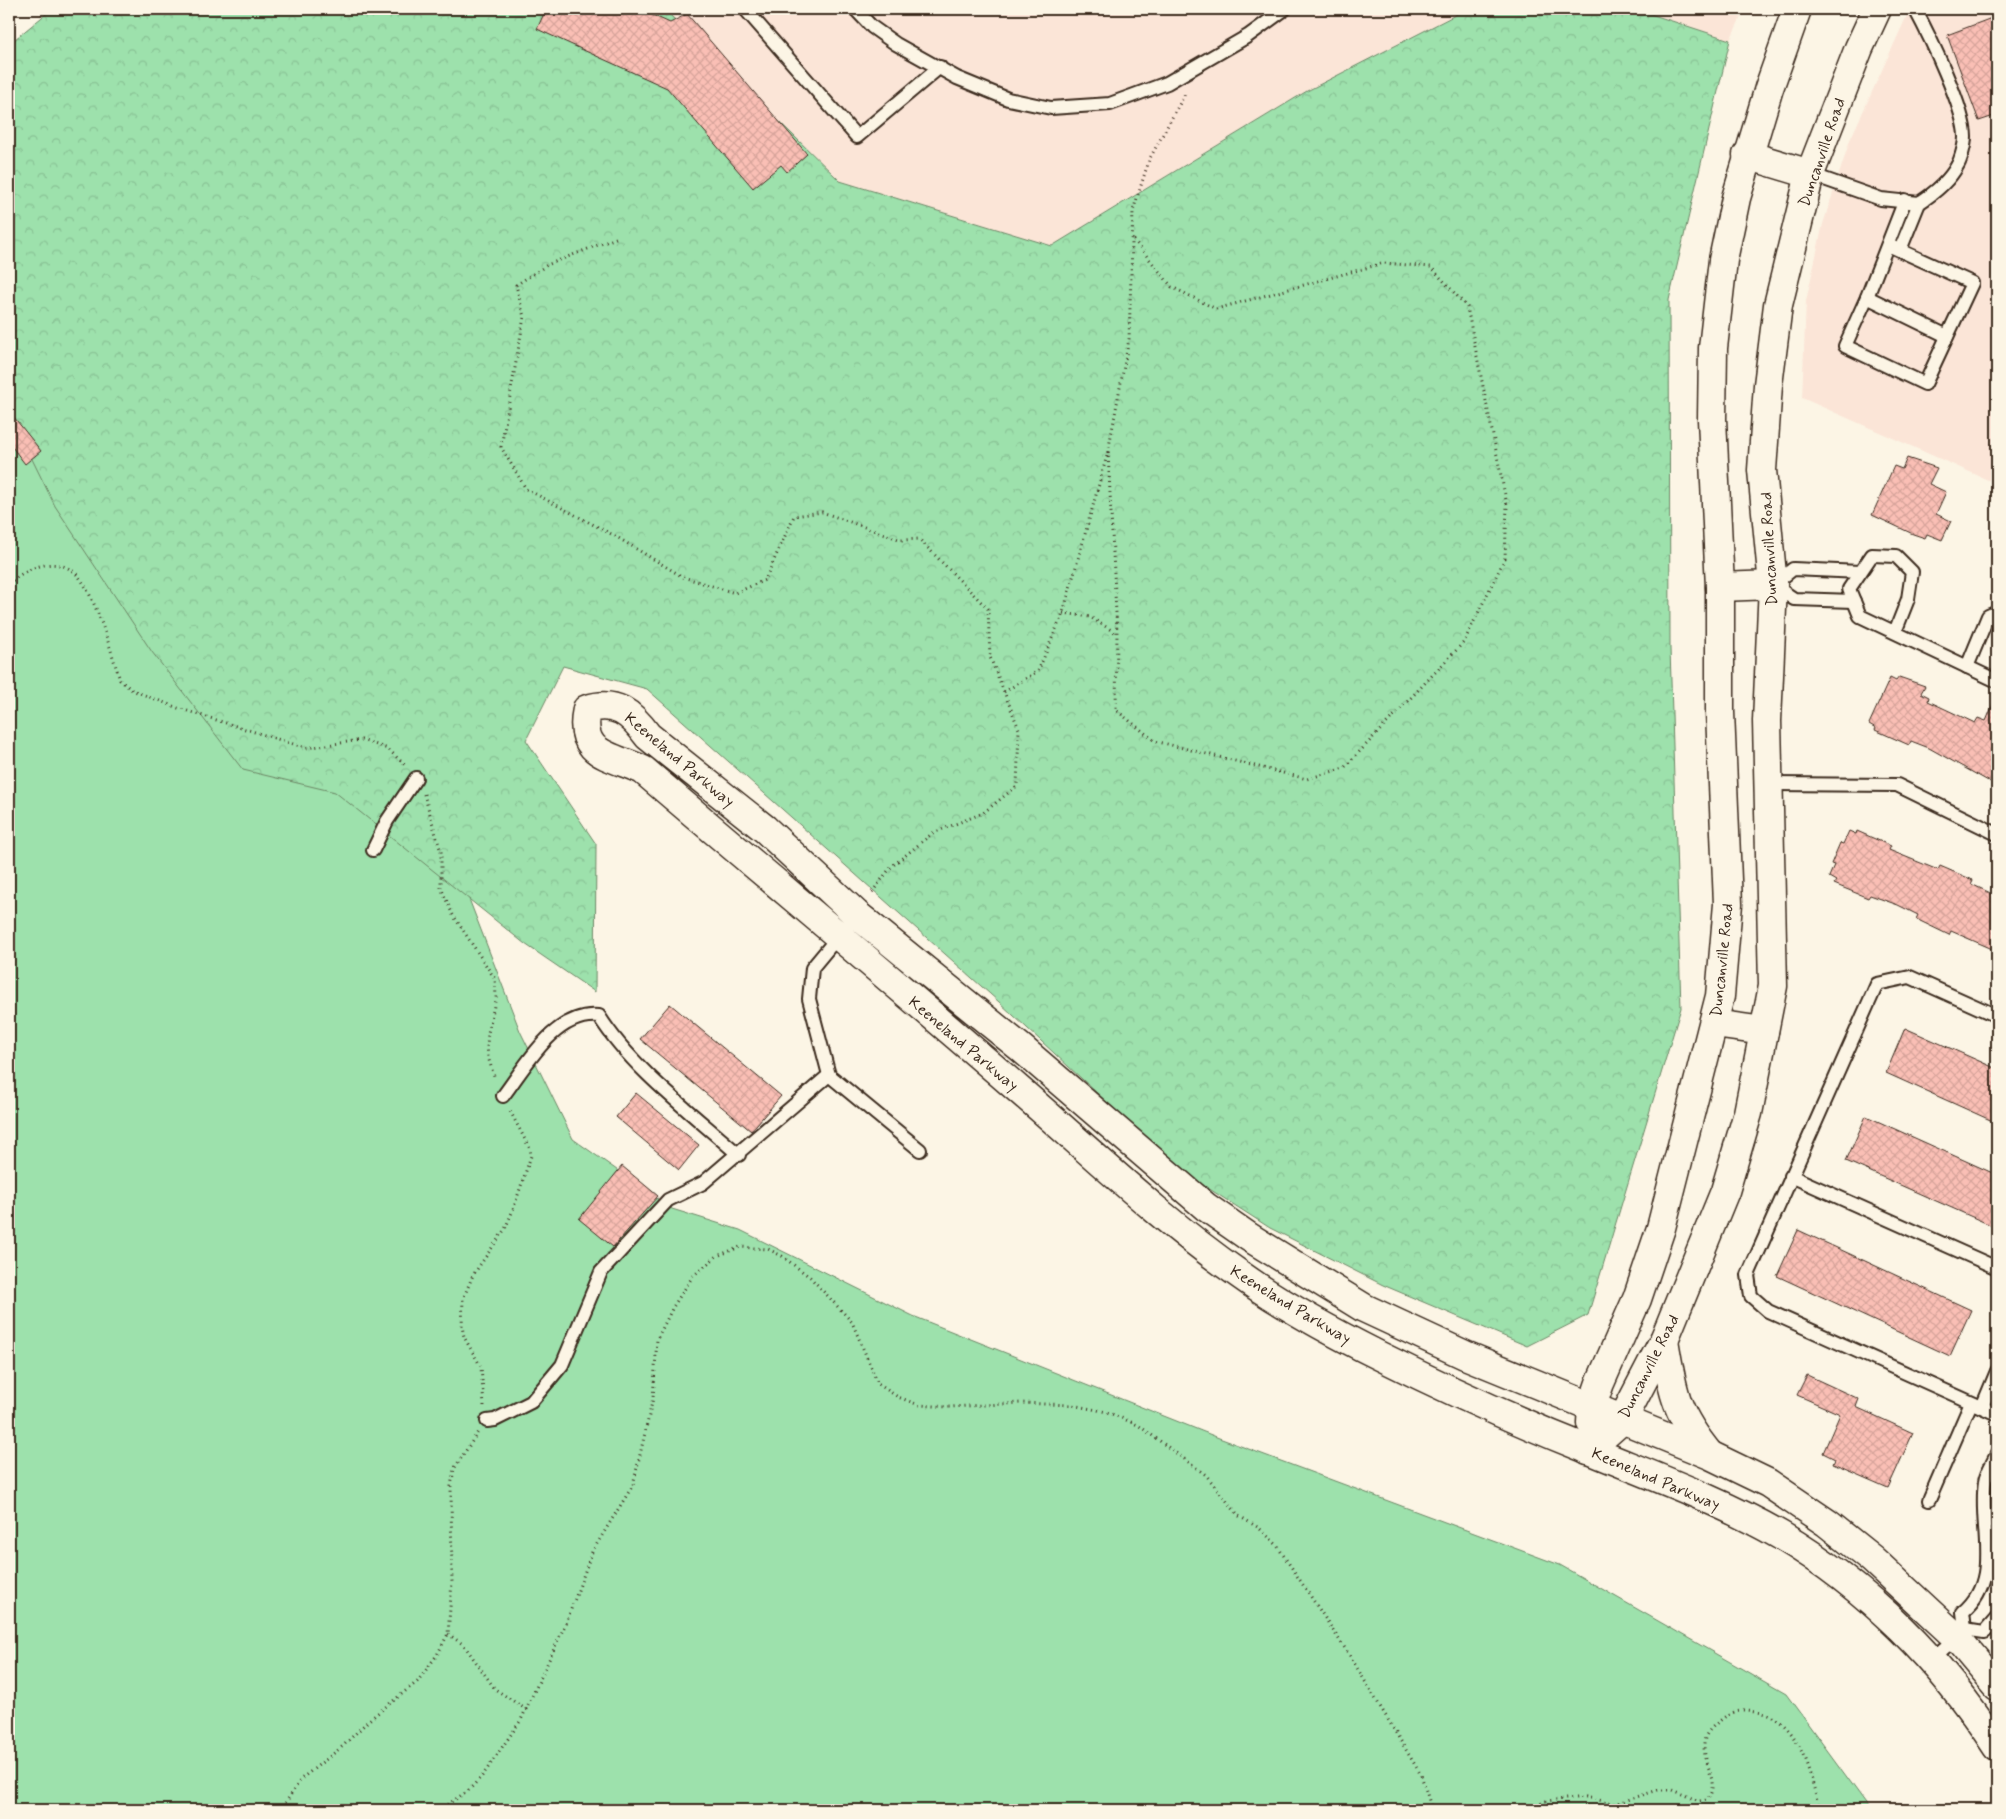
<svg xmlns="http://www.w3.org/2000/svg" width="2006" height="1819" font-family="Mynerve,sans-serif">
<defs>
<pattern id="forest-crowns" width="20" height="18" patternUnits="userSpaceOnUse" patternTransform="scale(1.25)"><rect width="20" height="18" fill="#9de1ac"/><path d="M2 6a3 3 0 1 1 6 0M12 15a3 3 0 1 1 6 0" fill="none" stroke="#88c194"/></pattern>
<pattern id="building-cross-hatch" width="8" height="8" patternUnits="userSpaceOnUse" patternTransform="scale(1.25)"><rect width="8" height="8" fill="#fabfb5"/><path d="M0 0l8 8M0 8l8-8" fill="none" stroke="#d7a49b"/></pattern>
</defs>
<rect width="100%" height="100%" fill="#fcf5e5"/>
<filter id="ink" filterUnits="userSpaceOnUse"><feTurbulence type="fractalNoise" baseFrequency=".02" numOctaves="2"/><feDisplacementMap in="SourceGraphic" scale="10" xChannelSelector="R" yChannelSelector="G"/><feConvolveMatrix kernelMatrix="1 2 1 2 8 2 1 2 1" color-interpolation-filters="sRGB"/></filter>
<g filter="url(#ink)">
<g fill="#fbe5d7">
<path d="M664 9H1467L1307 91 1052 246 840 181Z"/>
<path d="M1635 9H1745L1730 40Z"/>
<path d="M1910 9H1997V484L1802 398 1806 301 1823 224 1850 140Z"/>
</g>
<path fill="#9de1ac" stroke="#6c8665" d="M9 398 418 767 520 1031 573 1139 672 1209 740 1230 913 1316 1219 1438 1560 1565 1786 1694 1871 1810H9Z"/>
<path fill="url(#forest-crowns)" stroke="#6c8665" d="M52 9H664L840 181 1052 246 1307 91 1467 9H1635L1730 40 1669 300 1670 648 1681 1008 1588 1315 1527 1346 1383 1285 1270 1228 1180 1170 999 1002 647 689 563 666 526 740 596 844 595 992 525 944 335 792 243 770 152 652 55 506 9 412V44Z"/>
<g fill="url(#building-cross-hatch)" stroke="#3b2a1e">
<path d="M546 9H639L670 23 687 14 807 154 787 172 781 165 753 188 667 88 537 29Z"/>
<path d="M1997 16V115L1979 121 1947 35Z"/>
<path d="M9 411 41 451 25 464 9 443Z"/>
<path d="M1907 458 1937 468 1929 484 1946 492 1936 514 1951 521 1942 540 1927 534 1925 538 1913 534 1872 515 1894 466 1902 469Z"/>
<path d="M1899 677 1925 686 1921 693 1929 697 1928 701 1975 723 1978 718 1986 721 1997 695V781L1992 778 1990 782 1929 748 1911 741 1909 745 1875 730 1876 728 1869 724 1890 678 1896 681Z"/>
<path d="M1849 831 1856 834 1857 831 1891 846 1889 850 1938 870 1940 866 1947 869 1973 880 1971 884 1997 896V951L1951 931 1949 935 1916 919 1918 915 1898 905 1870 895 1868 898 1834 884 1836 881 1829 877 1834 865 1831 864 1840 843 1843 844Z"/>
<path d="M670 1004 781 1096 751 1131 640 1039Z"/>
<path d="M1905 1028 1997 1069V1123L1886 1073Z"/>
<path d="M636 1093 699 1145 679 1170 616 1117Z"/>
<path d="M1866 1116 1997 1175V1228L1846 1161Z"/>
<path d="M622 1166 658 1196 613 1247 579 1219Z"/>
<path d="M1798 1230 1971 1310 1950 1356 1777 1276Z"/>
<path d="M1807 1375 1859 1399 1856 1407 1913 1433 1888 1488 1833 1464 1835 1459 1823 1453 1840 1414 1797 1395Z"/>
</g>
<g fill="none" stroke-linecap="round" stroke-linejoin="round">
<defs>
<g id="lane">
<path d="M745 9 857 137 940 67"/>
<path d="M855 9 872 27 896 44 957 78 1008 99 1051 108 1110 104 1167 83 1248 36 1285 9"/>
<path d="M1810 174 1881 199 1919 203C1933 194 1949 181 1957 166 1961 160 1965 144 1965 137 1965 109 1929 35 1915 9"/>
<path d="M1888 245 1972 283 1925 384 1845 346 1867 297 1905 200"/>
<path d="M1900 250 1919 203"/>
<path d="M1867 297 1947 336"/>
<path d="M1854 601 1794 599 1773 585 1793 569 1860 572"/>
<path d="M1895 632 1908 599 1912 572 1896 556 1872 555 1849 589 1860 616 1997 681"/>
<path d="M1967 667 1988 616 1997 612"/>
<path d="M1769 784 1897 785 1997 834"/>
<path d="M373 850 387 821 416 778"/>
<path d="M841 933 812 968 809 999 829 1075 920 1150"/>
<path d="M1997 1016 1910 977 1877 984 1748 1275 1751 1296 1768 1311 1997 1414"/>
<path d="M503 1096C526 1066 555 1011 599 1016 632 1069 692 1113 739 1155"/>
<path d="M1791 1176 1997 1268"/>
<path d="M1982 1407 1997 1371"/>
<path d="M487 1421 495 1420 531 1402 562 1365 601 1272 668 1200 703 1183 829 1075"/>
<path d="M1929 1500 1971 1403"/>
<path d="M1965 1629 1963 1612C2003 1578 1978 1527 1985 1482 1986 1473 1993 1463 1997 1454"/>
<path d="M1965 1629 1984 1632 1997 1617"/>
<path d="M1932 1659 1958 1636"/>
</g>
<g id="secondary">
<path d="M1747 155 1810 174"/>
<path d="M1720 587 1773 585"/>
<path d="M1714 1024 1764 1031"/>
<path d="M1664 1340C1673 1392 1674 1411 1709 1454"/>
<path d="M1591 1423 1592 1406 1600 1383 1637 1299 1661 1228 1720 996 1728 904 1720 712V587L1712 419 1713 348 1723 260 1736 198 1769 88 1797 9"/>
<path d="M1588 1450 1623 1419 1664 1340 1725 1191 1748 1113 1773 986 1767 721 1773 585 1762 470 1768 385 1778 305 1810 174 1859 48 1877 9"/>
<path d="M1997 1686 1956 1637 1872 1559 1827 1523 1768 1483 1710 1455 1465 1355 1364 1308 1249 1237 1206 1207 1021 1048 856 914 765 829 648 736C631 713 616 700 587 709 577 755 609 755 643 770 768 877 894 981 1018 1089 1090 1151 1160 1219 1239 1274 1282 1305 1330 1331 1378 1355 1446 1389 1516 1421 1587 1449 1652 1476 1719 1500 1780 1535 1868 1587 1942 1662 1997 1747"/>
</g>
</defs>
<use href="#lane" stroke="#3b2a1e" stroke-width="16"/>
<use href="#secondary" stroke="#3b2a1e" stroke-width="31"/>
<g stroke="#3b2a1e" stroke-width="3" stroke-dasharray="1 4" stroke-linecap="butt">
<path d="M616 238 547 265 516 285 524 317 501 447 526 489 615 536 683 577 735 593 765 580 794 516 822 512 901 540 919 539 988 609 990 657 1019 729 1017 786 983 813 933 833 891 867 870 895"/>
<path d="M1108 452 1117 633 1116 710 1155 741 1307 779 1344 768 1464 642 1505 558 1507 505 1467 307 1431 267 1384 263 1216 309 1172 287 1133 239"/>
<path d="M9 584C27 566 60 554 79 577 96 598 112 654 120 680L132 690 178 708 306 748 361 740 374 744 388 749 406 766"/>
<path d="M1063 613 1090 617 1116 633"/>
<path d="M1004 692 1038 671 1063 613 1108 452 1129 339 1133 211 1149 160 1186 92"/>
<path d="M424 794 441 852V887L444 895 453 915 495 979 496 997 488 1033 487 1045 488 1057 495 1079"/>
<path d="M484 1406 481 1367 464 1337 462 1326 463 1299 473 1275 505 1229 513 1210 531 1156 530 1149 509 1109"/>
<path d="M448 1634 464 1645 495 1689 527 1710"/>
<path d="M278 1810 286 1802 301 1779 343 1746 369 1720 417 1682 437 1655 448 1634 452 1582 451 1486 454 1469 478 1432"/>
<path d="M439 1810 468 1791 483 1775 521 1720 566 1623 592 1552 633 1485 653 1398 657 1339 673 1307 693 1276 717 1256 740 1247 768 1249 782 1256 810 1277 852 1322 878 1384 898 1397 919 1405 949 1407 1021 1403 1072 1405 1107 1412 1138 1425 1206 1475 1239 1516 1259 1528 1276 1544 1350 1656 1421 1775 1432 1810"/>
<path d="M1522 1810 1545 1801 1586 1797 1615 1804 1658 1790H1672L1699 1801 1707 1800C1722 1781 1699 1760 1705 1738 1707 1730 1724 1716 1732 1713 1739 1710 1747 1711 1755 1712 1801 1717 1809 1774 1820 1810"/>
</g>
<use href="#lane" stroke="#fcf5e5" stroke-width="12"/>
<use href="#secondary" stroke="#fcf5e5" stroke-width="28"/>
</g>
</g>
<g text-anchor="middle" stroke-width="4" stroke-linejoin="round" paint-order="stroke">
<g font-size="16" fill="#3b2a1e" stroke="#fcf5e5">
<text transform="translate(1821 152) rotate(-71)" y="6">Duncanville Road</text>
<text transform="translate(1768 549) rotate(-93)" y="6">Duncanville Road</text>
<text transform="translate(680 759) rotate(40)" y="6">Keeneland Parkway</text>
<text transform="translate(1721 960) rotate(-84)" y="6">Duncanville Road</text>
<text transform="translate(964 1043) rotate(40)" y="6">Keeneland Parkway</text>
<text transform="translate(1291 1304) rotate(31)" y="6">Keeneland Parkway</text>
<text transform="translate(1648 1366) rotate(-63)" y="6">Duncanville Road</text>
<text transform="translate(1656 1478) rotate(23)" y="6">Keeneland Parkway</text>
</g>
</g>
<rect width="2006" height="1819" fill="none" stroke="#fcf5e5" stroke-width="30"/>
<rect x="15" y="15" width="1976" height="1789" fill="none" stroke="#3b2a1e" stroke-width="2" filter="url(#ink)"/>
</svg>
